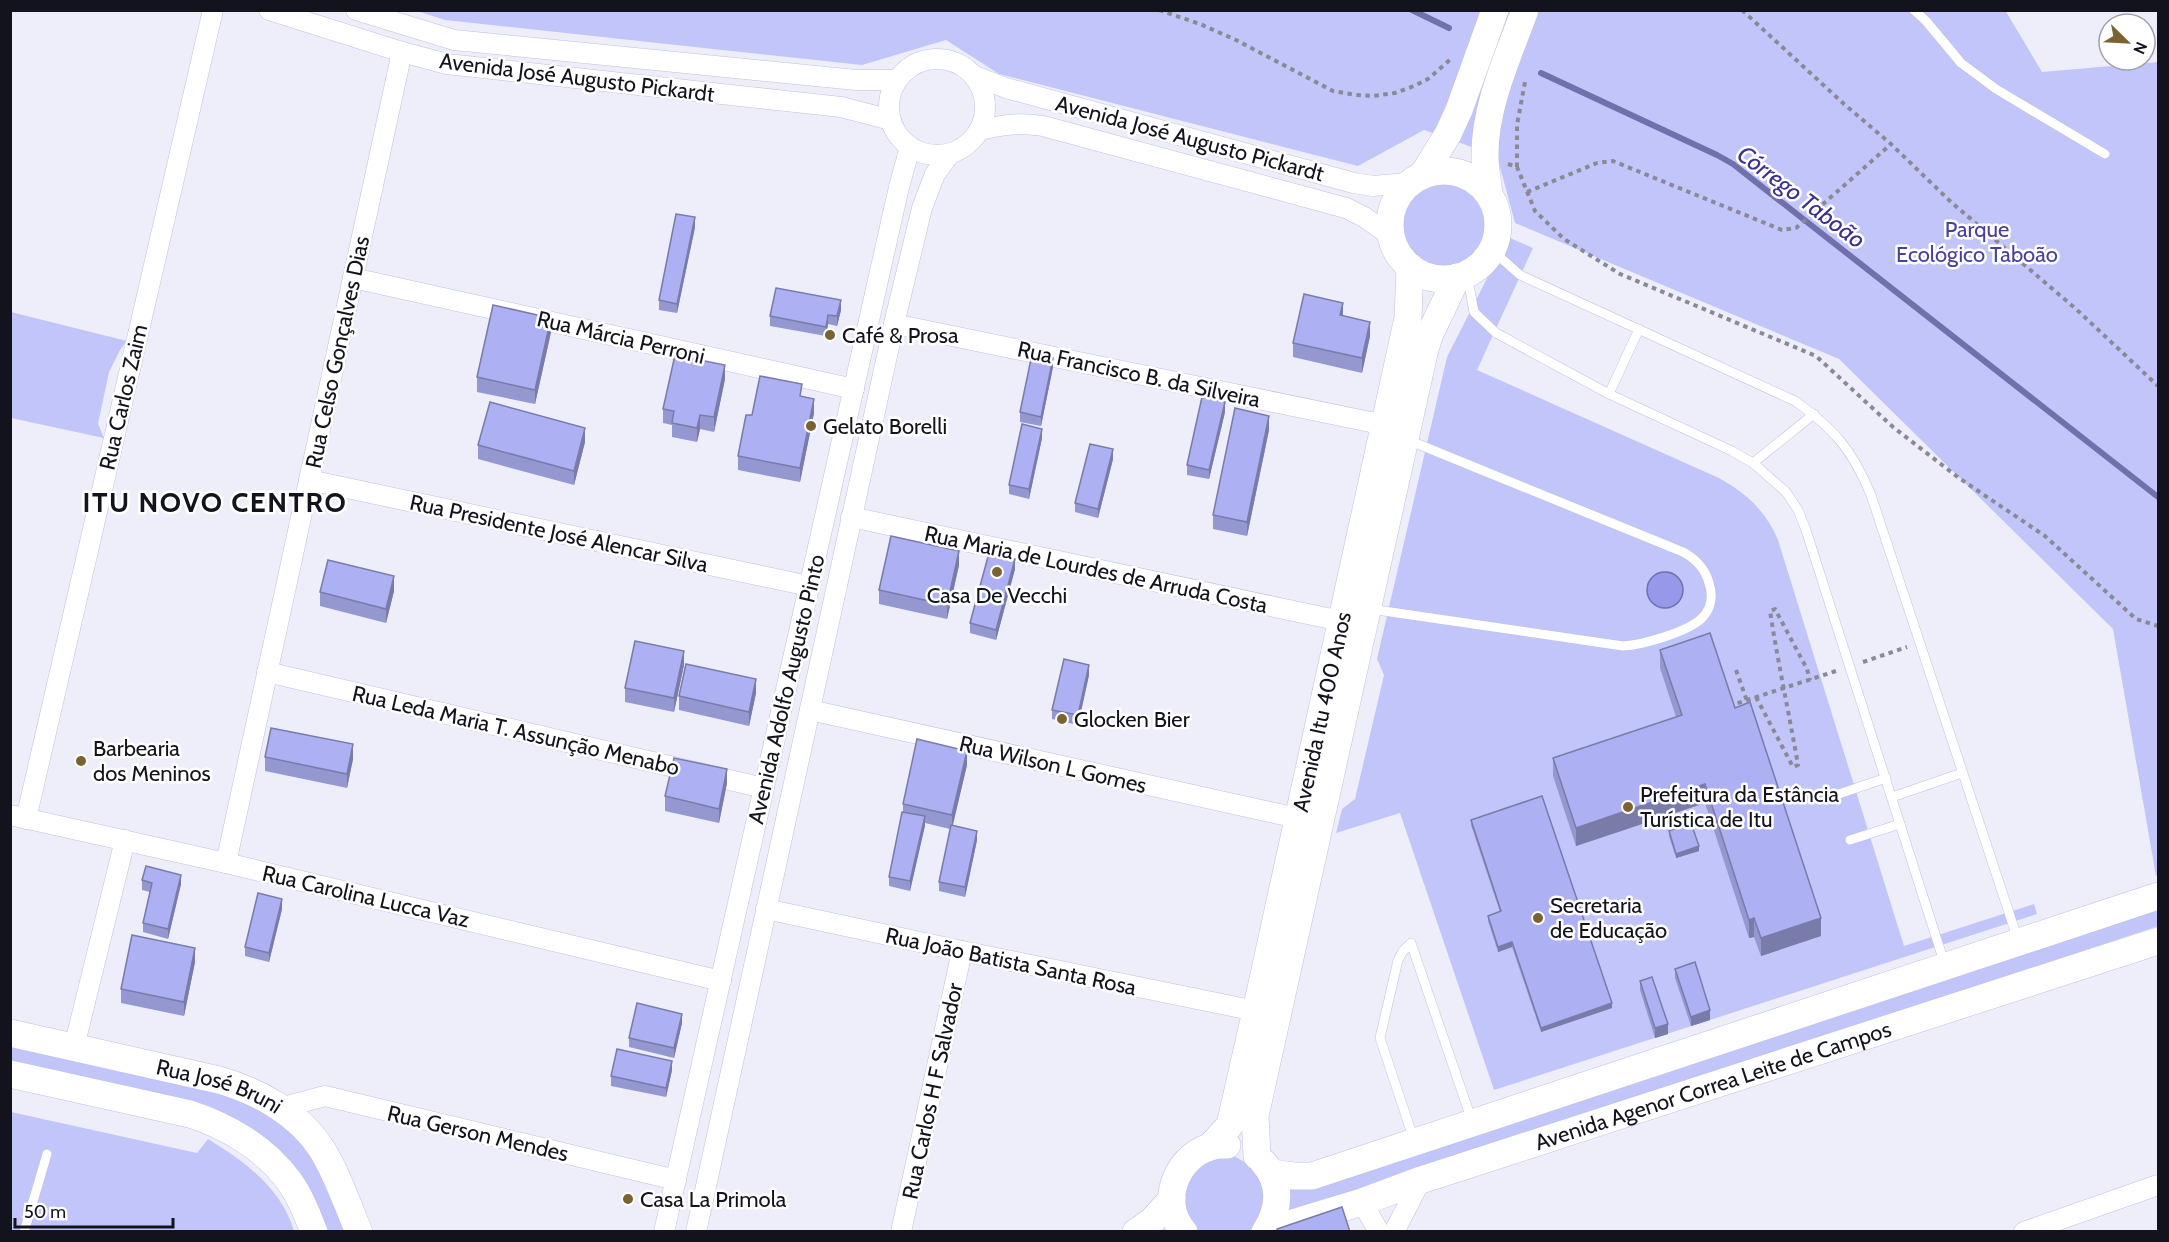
<svg xmlns="http://www.w3.org/2000/svg" width="2169" height="1242" font-family="Cabin,sans-serif">
<rect width="100%" height="100%" fill="#edeefa"/>
<g fill="#c2c5fa">
<path d="M2005 10 2042 72 2158 62V875L2156 876 2113 629 1839 359 1515 223 1497 156 1424 130 1358 166 999 74 946 40 862 65 445 20 417 11Z"/>
<circle cx="1444" cy="225" r="45"/>
<path d="M1508 237 1533 248 1477 370 1719 478C1746 493 1766 511 1778 540L1904 946 2034 904 2037 914 1494 1090 1400 813 1336 833 1342 809 1355 799 1384 675 1377 659 1447 357Z"/>
<path d="M11 312 127 341 120 350 109 372 98 424 104 438 11 418Z"/>
<path d="M2158 907V926L1285 1215 1289 1189 1301 1188Z"/>
<path d="M11 1046 216 1092C251 1103 290 1123 310 1155 325 1179 334 1206 345 1231H328L313 1195 237 1120 214 1109 193 1102 11 1062Z"/>
<path d="M11 1112 197 1153 208 1139C245 1162 281 1187 294 1231L11 1232Z"/>
<path d="M1231 1155C1268 1170 1277 1202 1249 1231H1197L1181 1207C1190 1163 1188 1165 1231 1155Z"/>
</g>
<circle fill="#9798ea" stroke="#6f70ac" stroke-width="1.5" cx="1665" cy="590" r="18"/>
<g fill="none" stroke-linecap="round" stroke-linejoin="round">
<g stroke="#6f70ac" stroke-width="6">
<path d="M1412 10 1449 28"/>
<path d="M1541 73 1717 155 1733 164 2158 497"/>
</g>
<defs>
<g id="lane">
<path d="M1914 10 1926 21 1961 63 1996 89 2105 154"/>
<path d="M1492 250 1520 275 1795 401C1834 429 1852 449 1871 495L2018 940"/>
<path d="M1467 274 1474 312 1496 333 1609 394 1732 451 1753 463 1786 492 1798 510 1806 530 1945 965"/>
<path d="M1609 394 1639 329"/>
<path d="M1753 463 1814 414"/>
<path d="M1370 609 1623 646C1642 645 1688 632 1702 618 1712 608 1713 595 1709 583 1705 568 1696 559 1683 552L1408 440"/>
<path d="M1833 796 1886 778"/>
<path d="M1892 797 1962 773"/>
<path d="M1850 840 1900 824"/>
<path d="M1414 1140 1380 1038 1398 960 1403 951 1411 943 1472 1121"/>
<path d="M24 1232 47 1154"/>
</g>
<g id="street">
<path d="M269 10 402 52 447 64 841 107 891 120"/>
<path d="M356 10 454 40 856 80H897"/>
<circle cx="937" cy="107" r="48"/>
<path d="M975 76 1006 88 1354 183 1373 186 1408 183"/>
<path d="M980 130C1002 125 1021 122 1043 126L1346 208 1364 217 1390 235"/>
<path d="M353 278 854 389"/>
<path d="M894 324 1385 425"/>
<path d="M309 480 809 586"/>
<path d="M851 517 1341 621"/>
<path d="M267 672 764 788"/>
<path d="M810 710 1297 818"/>
<path d="M10 815 226 863 721 981"/>
<path d="M26 819 213 10"/>
<path d="M226 863 402 52"/>
<path d="M766 909 962 951 1256 1011"/>
<path d="M74 1047 125 840"/>
<path d="M280 1108 325 1096 676 1180"/>
<path d="M1362 1202 1379 1232"/>
<path d="M664 1232 899 187 910 147"/>
<path d="M696 1232 894 324 922 208 935 174 950 154"/>
<path d="M901 1232 962 951"/>
<path d="M1394 1232 1421 1180"/>
<path d="M2024 1232 2158 1185"/>
</g>
<g id="secondary">
<circle cx="1444" cy="225" r="54"/>
<path d="M1424 173 1448 134 1459 110 1495 10"/>
<path d="M1489 194C1488 182 1485 169 1485 157 1484 107 1508 57 1525 10"/>
<path id="s1" d="M10 1033 219 1080C258 1091 298 1113 321 1148 337 1173 347 1204 359 1232"/>
<path d="M10 1074 190 1114C227 1126 265 1148 289 1181 300 1196 307 1214 314 1232"/>
<path id="s2" d="M1210 1147 1230 1125 1256 1011 1408 318 1410 268"/>
<path d="M1257 1156 1255 1116 1424 353 1429 336 1457 277"/>
<path d="M1263 1162C1282 1183 1280 1209 1265 1232"/>
<path d="M1272 1173 1294 1176H1312L2158 896"/>
<path id="s3" d="M1266 1231 1362 1202 1421 1180 2158 941"/>
<path d="M1136 1232 1152 1221 1172 1199"/>
<path d="M1184 1232C1154 1198 1183 1142 1227 1145"/>
</g>
</defs>
<use href="#lane" stroke="#bfc1df" stroke-width="10"/>
<use href="#street" stroke="#bfc1df" stroke-width="21"/>
<use href="#secondary" stroke="#bfc1df" stroke-width="28"/>
<g stroke="#898a96" stroke-width="4" stroke-dasharray="4.5 4.5" stroke-linecap="butt">
<path d="M1159 10 1200 24 1236 40 1333 91 1356 95 1373 96 1395 93 1414 86 1428 79 1452 58"/>
<path d="M1742 10 1844 104 1891 144 1951 202 2076 309 2158 386"/>
<path d="M1508 164 1517 167 1535 211 1564 239 1620 274 1816 356 1893 427 1959 478 2045 536 2136 619 2158 626"/>
<path d="M1517 167V125L1525 82"/>
<path d="M1527 192 1597 163 1613 161 1782 230 1796 228 1891 144"/>
<path d="M1863 662 1907 647"/>
<path d="M1736 670 1747 701"/>
<path d="M1756 697 1793 767 1798 765C1789 713 1778 663 1770 611L1775 609 1807 669 1810 680"/>
<path d="M1729 706 1836 671"/>
</g>
<use href="#lane" stroke="#fff" stroke-width="9"/>
<use href="#street" stroke="#fff" stroke-width="20"/>
<use href="#secondary" stroke="#fff" stroke-width="27"/>
</g>
<g fill="#9597d0">
<path d="M695 227 677 313 659 310V300Z"/>
<path d="M841 310 837 326 828 324 826 336 770 326V316Z"/>
<path d="M551 332 535 404 477 392V377Z"/>
<path d="M1370 336 1362 373 1293 357V343Z"/>
<path d="M1053 367 1041 426 1020 422V412Z"/>
<path d="M725 379 714 432 700 429 697 442 672 437V425L663 423V409Z"/>
<path d="M802 397 814 413 800 482 738 470V456L752 415Z"/>
<path d="M1225 412 1209 479 1187 475V465Z"/>
<path d="M1269 430 1247 536 1213 529V515Z"/>
<path d="M1042 438 1029 499 1009 494V485Z"/>
<path d="M585 442 574 485 478 459V445Z"/>
<path d="M1113 459 1098 518 1075 512V503Z"/>
<path d="M959 565 947 619 879 604V590Z"/>
<path d="M1015 569 996 640 970 633V623Z"/>
<path d="M394 591 386 623 320 606V592Z"/>
<path d="M1660 650 1735 708 1821 936 1761 956 1754 937 1749 938 1705 803 1576 846 1553 776V758L1676 717 1660 668Z"/>
<path d="M684 665 674 712 625 702V688Z"/>
<path d="M1089 675 1078 725 1052 719V710Z"/>
<path d="M756 693 749 726 679 710V696Z"/>
<path d="M265 757 353 759 347 788 265 771Z"/>
<path d="M967 765 952 826 977 840 965 897 939 891V882L950 829 925 823 910 891 889 886V877L903 812V804Z"/>
<path d="M727 783 719 823 665 811V796Z"/>
<path d="M1471 820 1612 1008 1541 1032 1512 947 1498 952 1488 921V916L1500 912 1471 825Z"/>
<path d="M1669 831 1699 851 1676 858 1669 836Z"/>
<path d="M142 880 181 884 168 939 143 932V923L150 892 142 890Z"/>
<path d="M282 909 269 962 245 956V947Z"/>
<path d="M195 962 184 1016 121 1003V989Z"/>
<path d="M1675 969 1710 1020 1691 1026 1675 978Z"/>
<path d="M1640 981 1668 1034 1655 1038 1640 990Z"/>
<path d="M682 1023 674 1058 629 1047V1038Z"/>
<path d="M672 1070 666 1097 611 1086V1076Z"/>
</g>
<g fill="#797ba9">
<path d="M695 217V227L677 313V304Z"/>
<path d="M841 300V310L837 326V316Z"/>
<path d="M1343 303V317L1340 315Z"/>
<path d="M828 315V324L826 336V327Z"/>
<path d="M551 318V332L535 404V390Z"/>
<path d="M1370 322V336L1362 373V358Z"/>
<path d="M1053 358V367L1041 426V417Z"/>
<path d="M725 365V379L714 432V417Z"/>
<path d="M814 399V413L800 482V468Z"/>
<path d="M1225 402V412L1209 479V470Z"/>
<path d="M700 415V429L697 442V428Z"/>
<path d="M1269 416V430L1247 536V522Z"/>
<path d="M585 428V442L574 485V471Z"/>
<path d="M1042 429V438L1029 499V489Z"/>
<path d="M1113 449V459L1098 518V509Z"/>
<path d="M959 551V565L947 619V605Z"/>
<path d="M1015 559V569L996 640V630Z"/>
<path d="M394 576V591L386 623V609Z"/>
<path d="M684 651V665L674 712V698Z"/>
<path d="M1089 665V675L1078 725V715Z"/>
<path d="M756 679V693L749 726V712Z"/>
<path d="M353 744V759L347 788V774Z"/>
<path d="M967 751V765L952 829V815Z"/>
<path d="M727 769V783L719 823V809Z"/>
<path d="M1705 784V803L1576 846V828Z"/>
<path d="M925 816V826L910 891V881Z"/>
<path d="M977 831V840L965 897V887Z"/>
<path d="M1699 846V851L1676 858V854Z"/>
<path d="M181 875V884L168 939V929Z"/>
<path d="M282 899V909L269 962V953Z"/>
<path d="M1754 918V937L1749 938V920Z"/>
<path d="M1821 918V936L1761 956V938Z"/>
<path d="M1512 942V947L1498 952V947Z"/>
<path d="M195 948V962L184 1016V1002Z"/>
<path d="M1612 1003V1008L1541 1032V1028Z"/>
<path d="M1710 1010V1020L1691 1026V1017Z"/>
<path d="M682 1014V1023L674 1058V1048Z"/>
<path d="M1668 1024V1034L1655 1038V1028Z"/>
<path d="M672 1061V1070L666 1097V1088Z"/>
</g>
<g fill="#adb0f2" stroke="#797ba9" stroke-width="1.5">
<path d="M676 214 695 217 677 304 659 300Z"/>
<path d="M776 288 841 300 837 316 828 315 826 327 770 316Z"/>
<path d="M1304 294 1343 303 1340 315 1370 322 1362 358 1293 343Z"/>
<path d="M493 305 551 318 535 390 477 377Z"/>
<path d="M1032 354 1053 358 1041 417 1020 412Z"/>
<path d="M675 355 725 365 714 417 700 415 697 428 672 423 674 411 663 409Z"/>
<path d="M760 376 802 384 800 396 814 399 800 468 738 456 746 415H752Z"/>
<path d="M1202 397 1225 402 1209 470 1187 465Z"/>
<path d="M490 402 585 428 574 471 478 445Z"/>
<path d="M1235 408 1269 416 1247 522 1213 515Z"/>
<path d="M1022 424 1042 429 1029 489 1009 485Z"/>
<path d="M1090 444 1113 449 1098 509 1075 503Z"/>
<path d="M891 536 959 551 947 605 879 590Z"/>
<path d="M989 553 1015 559 996 630 970 623Z"/>
<path d="M328 560 394 576 386 609 320 592Z"/>
<path d="M1710 633 1735 708 1750 702 1821 918 1761 938 1754 918 1749 920 1705 784 1576 828 1553 758 1682 715 1660 650Z"/>
<path d="M635 641 684 651 674 698 625 688Z"/>
<path d="M1064 659 1089 665 1078 715 1052 710Z"/>
<path d="M686 664 756 679 749 712 679 696Z"/>
<path d="M271 728 353 744 347 774 265 757Z"/>
<path d="M917 739 967 751 952 815 903 804Z"/>
<path d="M674 758 727 769 719 809 665 796Z"/>
<path d="M1542 796 1612 1003 1541 1028 1512 942 1498 947 1488 916 1501 911 1471 820Z"/>
<path d="M902 812 925 816 910 881 889 877Z"/>
<path d="M1691 823 1699 846 1676 854 1669 831Z"/>
<path d="M951 825 977 831 965 887 939 882Z"/>
<path d="M146 866 181 875 168 929 143 923 152 883 142 880Z"/>
<path d="M258 893 282 899 269 953 245 947Z"/>
<path d="M132 935 195 948 184 1002 121 989Z"/>
<path d="M1695 962 1710 1010 1691 1017 1675 969Z"/>
<path d="M1652 977 1668 1024 1655 1028 1640 981Z"/>
<path d="M637 1003 682 1014 674 1048 629 1038Z"/>
<path d="M617 1049 672 1061 666 1088 611 1076Z"/>
<path d="M1342 1207 1350 1232H1278L1277 1229Z"/>
</g>
<g fill="#7b6233" stroke="#fff" stroke-width="2">
<circle cx="830" cy="335" r="6"/>
<circle cx="811" cy="426" r="6"/>
<circle cx="997" cy="572" r="6"/>
<circle cx="1062" cy="719" r="6"/>
<circle cx="81" cy="761" r="6"/>
<circle cx="1628" cy="807" r="6"/>
<circle cx="1538" cy="918" r="6"/>
<circle cx="628" cy="1199" r="6"/>
</g>
<g text-anchor="middle" stroke-width="5" stroke-linejoin="round" paint-order="stroke">
<g font-size="22" fill="#12131d" stroke="#fff">
<text transform="translate(577 77) rotate(7)" y="8">Avenida José Augusto Pickardt</text>
<text transform="translate(1190 138) rotate(15)" y="8">Avenida José Augusto Pickardt</text>
<text transform="translate(621 337) rotate(13)" y="8">Rua Márcia Perroni</text>
<text transform="translate(337 352) rotate(-78)" y="8">Rua Celso Gonçalves Dias</text>
<text transform="translate(1139 374) rotate(12)" y="8">Rua Francisco B. da Silveira</text>
<text transform="translate(123 397) rotate(-77)" y="8">Rua Carlos Zaim</text>
<text transform="translate(559 533) rotate(12)" y="8">Rua Presidente José Alencar Silva</text>
<text transform="translate(1096 569) rotate(12)" y="8">Rua Maria de Lourdes de Arruda Costa</text>
<text transform="translate(786 689) rotate(-77)" y="8">Avenida Adolfo Augusto Pinto</text>
<text dy="8" stroke="none"><textPath href="#s2" startOffset="453">Avenida Itu 400 Anos</textPath></text>
<text transform="translate(516 730) rotate(13)" y="8">Rua Leda Maria T. Assunção Menabo</text>
<text transform="translate(1053 764) rotate(13)" y="8">Rua Wilson L Gomes</text>
<text transform="translate(366 896) rotate(13)" y="8">Rua Carolina Lucca Vaz</text>
<text transform="translate(1011 961) rotate(12)" y="8">Rua João Batista Santa Rosa</text>
<text dy="8" stroke="none"><textPath href="#s3" startOffset="470">Avenida Agenor Correa Leite de Campos</textPath></text>
<text dy="8" stroke="none"><textPath href="#s1" startOffset="216">Rua José Bruni</textPath></text>
<text transform="translate(932 1091) rotate(-78)" y="8">Rua Carlos H F Salvador</text>
<text transform="translate(478 1133) rotate(13)" y="8">Rua Gerson Mendes</text>
</g>
<g font-size="22" fill="#483f9e" stroke="#fff">
<text x="1977" y="237">Parque<tspan x="1977" dy="25">Ecológico Taboão</tspan></text>
</g>
<g font-size="22" fill="#12131d" stroke="#fff" text-anchor="start">
<text x="842" y="343">Café &amp; Prosa</text>
<text x="823" y="434">Gelato Borelli</text>
<text x="997" y="603" text-anchor="middle">Casa De Vecchi</text>
<text x="1074" y="727">Glocken Bier</text>
<text x="93" y="756">Barbearia<tspan x="93" dy="25">dos Meninos</tspan></text>
<text x="1640" y="802">Prefeitura da Estância<tspan x="1640" dy="25">Turística de Itu</tspan></text>
<text x="1550" y="913">Secretaria<tspan x="1550" dy="25">de Educação</tspan></text>
<text x="640" y="1207">Casa La Primola</text>
</g>
<g font-size="24" font-style="italic" fill="#3c308e" stroke="#fff">
<text transform="translate(1801 197) rotate(37)" y="8">Córrego Taboão</text>
</g>
<g font-size="28" font-weight="bold" letter-spacing="1.5" fill="#12131d" stroke="#fff">
<text x="215" y="512">ITU NOVO CENTRO</text>
</g>
</g>
<rect width="2169" height="1242" fill="none" stroke="#12131d" stroke-width="24"/>
<g transform="translate(2127 42) rotate(114)"><circle r="28" fill="#ffffff" stroke="#a0a1a5" stroke-width="1.5"/>
<path d="M0-4.5L10 22L0 15L-10 22Z" fill="#7b6233"/>
<text y="-9" font-size="16" font-weight="bold" text-anchor="middle" fill="#12131d">N</text>
</g>
<path d="M15 1218v9h158v-9" fill="none" stroke="#12131d" stroke-width="3"/>
<text x="24" y="1218" font-size="18" fill="#12131d" stroke="#ffffff" stroke-width="4.5" paint-order="stroke">50 m</text>
</svg>
